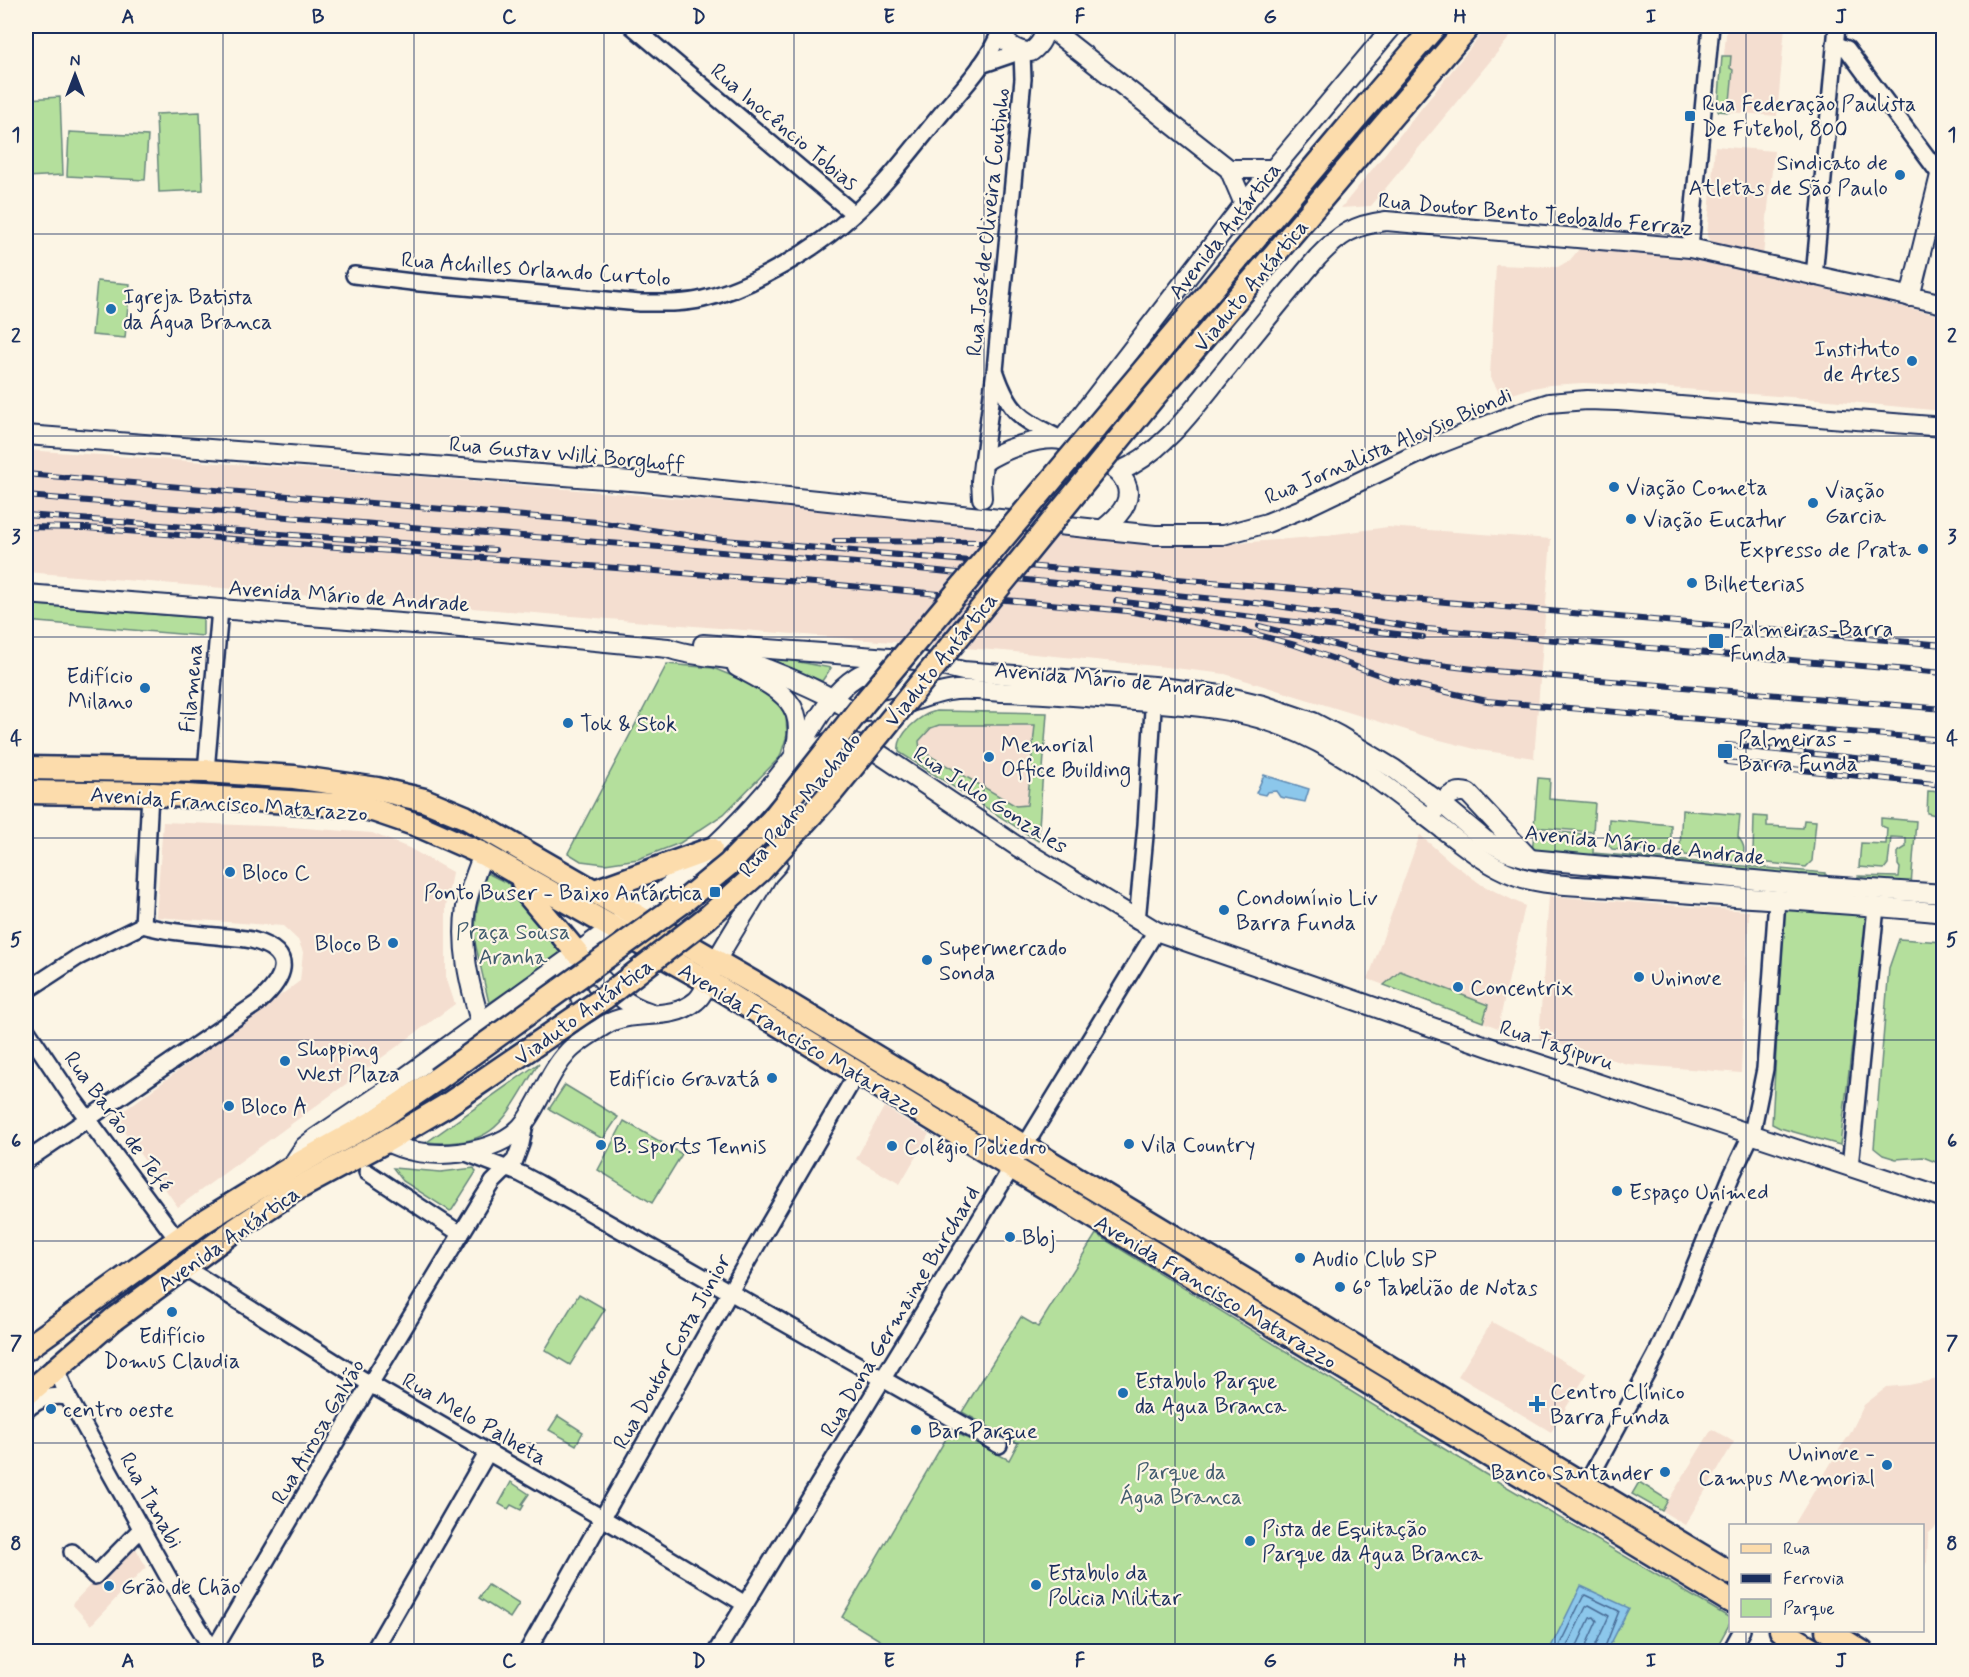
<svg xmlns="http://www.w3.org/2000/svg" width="1969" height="1677" font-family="Mynerve,sans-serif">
<rect width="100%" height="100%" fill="#fcf5e5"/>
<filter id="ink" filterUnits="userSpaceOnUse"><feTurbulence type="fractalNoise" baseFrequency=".0167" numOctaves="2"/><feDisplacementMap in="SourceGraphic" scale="12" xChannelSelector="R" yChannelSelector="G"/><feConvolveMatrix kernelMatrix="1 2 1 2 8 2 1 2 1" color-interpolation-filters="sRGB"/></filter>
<g filter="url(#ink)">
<g fill="#f4ded0">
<path d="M1488 26H1519L1371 206 1341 208Z"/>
<path d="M1727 26H1785L1777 116 1718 111Z"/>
<path d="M1715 146 1774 151 1763 256 1712 244 1709 240 1707 236Z"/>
<path d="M1580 248 1697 259 1943 316V411L1829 400 1631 385 1583 383 1550 385 1527 389 1502 398 1490 376 1496 265 1558 267 1570 260Z"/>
<path d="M26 450 399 475 951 521 1093 536 1226 544 1313 537 1388 527 1551 539 1534 758 1479 750 1432 738 1225 674 1166 667 1004 651 26 572Z"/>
<path d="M936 711 1047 713 1038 841 899 752 900 741 916 721 926 713Z"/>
<path d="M163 822 291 827 372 833 409 848 452 872 446 907V977L455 1004 178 1207 114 1118 300 981 303 952 298 940 283 926 156 917Z"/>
<path d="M1420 835 1451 862 1482 885 1525 906 1498 1028 1483 1022 1487 1005 1400 971 1384 985 1368 979Z"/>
<path d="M1549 896 1749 911 1741 1073 1627 1064 1539 1038Z"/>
<path d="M884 1107 929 1134 900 1184 856 1159Z"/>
<path d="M1492 1322 1587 1374 1551 1432 1458 1376Z"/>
<path d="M1943 1378V1520L1928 1534 1927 1562 1923 1569 1922 1526 1794 1525 1840 1448 1850 1434 1864 1405 1887 1387 1909 1385Z"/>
<path d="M1712 1429 1734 1442 1685 1525 1662 1511Z"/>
<path d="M132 1541 146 1567 91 1625 72 1604Z"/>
</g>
<g fill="#b4df9c" stroke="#68877d" stroke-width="1.5" fill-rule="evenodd">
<path d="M1722 56H1731L1730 68 1733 70 1729 112 1718 111Z"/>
<path d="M60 97 63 175 26 177V99Z"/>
<path d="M200 112 203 190 159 192 156 114Z"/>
<path d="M69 132 148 136 145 180 67 176Z"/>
<path d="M97 281 130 284 125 338 92 335Z"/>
<path d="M26 604 203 618V636L26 621Z"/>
<path d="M757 654 831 668 822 681Z"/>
<path d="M667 664 713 668 759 687 776 700 786 716 787 735 780 757 724 814 680 843 638 859 605 864 581 861 568 853Z"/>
<path d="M936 711 1047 713 1038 841 899 752C896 734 920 715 936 711ZM939 725H1035L1027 805 1016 806 920 750 919 741 931 728Z"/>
<path d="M1538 778 1550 779 1549 799 1595 803 1593 832 1534 827Z"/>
<path d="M1928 791 1943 792V817L1927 813Z"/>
<path d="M1682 810 1740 815 1738 837C1745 845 1746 852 1740 861L1685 855 1680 848Z"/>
<path d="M1754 816 1767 817V826L1803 828 1804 820 1816 821 1812 861 1806 867 1759 862 1753 854Z"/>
<path d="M1881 818 1916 821 1911 886 1857 882 1858 876 1899 877 1900 868 1898 865V852L1906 847V838L1891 837 1888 864 1884 869 1859 867 1861 843 1886 844 1887 828 1881 826Z"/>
<path d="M1609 819 1671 825V848L1663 853 1612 849 1608 844Z"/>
<path d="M1534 830 1594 835 1593 853 1826 873V879L1532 855Z"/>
<path d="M487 873 515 887 566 951 489 1003 474 938 477 908Z"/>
<path d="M1784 907 1868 913 1840 1145 1780 1128 1772 1124Z"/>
<path d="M1899 939 1943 942V1165L1923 1157 1896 1159 1883 1155 1874 1148 1889 968Z"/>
<path d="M1400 971 1488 1005 1483 1022 1384 985Z"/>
<path d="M539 1063C505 1116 499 1149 427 1142Z"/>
<path d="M565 1085 618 1117 603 1139 549 1109Z"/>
<path d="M624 1121 682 1154 652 1203 598 1170Z"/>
<path d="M393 1168 441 1172 474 1168 476 1172 452 1210 450 1211 403 1181Z"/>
<path d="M1096 1234 1485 1474 1730 1618V1623L1714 1652H899L842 1617 951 1430 1009 1460 1018 1443 962 1412 1021 1317 1038 1327Z"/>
<path d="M579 1294 605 1309 570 1365 545 1350Z"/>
<path d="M558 1416 583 1432 576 1445 549 1430Z"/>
<path d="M511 1482 529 1494 522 1504 524 1505 521 1510 511 1505 508 1509 499 1504Z"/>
<path d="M1639 1482 1668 1500 1662 1511 1632 1494Z"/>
<path d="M488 1585 519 1604 510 1618 479 1598Z"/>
</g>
<g fill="#8cc7eb" stroke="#5f8ab3" stroke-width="1.5">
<path d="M1264 775 1309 789 1305 802 1280 797 1276 791 1267 792 1265 795 1256 793Z"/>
<path d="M1581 1586 1629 1608 1607 1651H1553L1550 1649Z"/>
</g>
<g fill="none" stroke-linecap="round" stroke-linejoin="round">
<g stroke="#486c96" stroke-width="1.5">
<path d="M1556 1652 1583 1597 1585 1595 1619 1611 1603 1652"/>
<path d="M1564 1652 1586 1607 1589 1605 1609 1616 1596 1644 1595 1652"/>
<path d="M1574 1652 1590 1618 1594 1617 1597 1621 1587 1643 1586 1652"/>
</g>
<defs>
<g id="minor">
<path d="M632 26 854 214"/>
<path d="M1835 44 1847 49 1944 180"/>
<path d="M981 65 1019 52"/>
<path d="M1690 248 1711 26"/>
<path d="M354 275 420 283 640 303C661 303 683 304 703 299 753 287 816 249 853 215 884 187 910 152 937 119 959 92 988 64 1000 31"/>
<path d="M1814 277 1837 26"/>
<path d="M996 373C1011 417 1023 419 1062 440"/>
<path d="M983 463 995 370 1023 79 1022 52"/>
<path d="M206 771 220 609"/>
<path d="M1137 921 1146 825 1154 693"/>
<path d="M143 925 150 794"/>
<path d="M26 991 78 957 143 925"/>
<path d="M26 1029 73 1099 177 1239"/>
<path d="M466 1153 521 1174 538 1183 999 1445"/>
<path d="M26 1161 259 1002C284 979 297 954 255 941 246 938 235 938 227 937 199 934 170 933 143 925"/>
<path d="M1850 1167 1876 907"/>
<path d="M367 1172 461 1234"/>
<path d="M184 1267 370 1384 616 1526 745 1604"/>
<path d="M56 1368 68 1397 172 1584 214 1652"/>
<path d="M26 1410C39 1399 51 1394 68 1397"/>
<path d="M1585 1487 1656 1355 1684 1292 1731 1177 1752 1133 1765 1069 1777 900"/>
<path d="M72 1552 95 1576 142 1528"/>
<path d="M213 1651 370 1384 481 1201 493 1182 515 1160 521 1144 525 1124"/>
<path d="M373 1652 488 1452"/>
<path d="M527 1652 740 1274 857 1073"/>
<path d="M716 1652 1156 931"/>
<path d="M1730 1652 1742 1630"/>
</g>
<g id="tertiary">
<path d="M1000 26C1001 42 1016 52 1031 52 1041 44 1044 38 1045 26"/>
<path d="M1047 26 1229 169 1244 204"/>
<path d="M1229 169H1272"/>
<path d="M1910 297 1944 159"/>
<path d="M26 435 644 482 1155 535H1223L1267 523 1304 508 1434 446 1524 411 1549 403 1587 400 1618 401 1944 427"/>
<path d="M1062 440 1244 204 1393 26"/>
<path d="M1118 472C1164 453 1196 405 1227 368 1257 331 1287 293 1318 257 1340 234 1354 225 1386 221L1690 248 1944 304"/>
<path d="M982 498 981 481 983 463C1000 450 1040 436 1062 440 1073 443 1085 452 1094 458 1102 462 1112 466 1118 472 1140 495 1121 515 1103 529"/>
<path d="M26 594 439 626 668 648C700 660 735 655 767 669 785 676 804 684 822 693 836 700 848 712 865 712 896 712 925 693 956 690 972 689 988 691 1003 692 1039 693 1075 696 1111 699 1153 703 1196 704 1238 713 1318 730 1373 776 1436 824 1461 843 1485 864 1514 875 1544 887 1595 886 1628 889 1733 898 1838 902 1944 913"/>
<path d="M703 644 916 660 963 671 1154 686 1221 695 1263 705 1313 722 1338 735 1394 769 1442 804 1485 840 1507 852 1530 859 1798 884 1944 894"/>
<path d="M737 667C773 687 809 700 795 749"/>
<path d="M792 760 829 742 843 741 872 749 1018 847 1156 931 1515 1056 1944 1198"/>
<path d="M1434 812C1444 801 1452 788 1468 793L1529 858"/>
<path d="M583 959C603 980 620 1004 649 1012"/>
<path d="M558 978C578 983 587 1003 581 1022"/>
<path d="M480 1021C469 983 460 946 466 907 469 889 477 871 483 854"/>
<path d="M386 1141C421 1163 500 1157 525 1122 541 1100 549 1072 568 1052 577 1042 593 1033 605 1025 633 1008 670 1023 696 1001 706 993 710 973 716 961 732 932 751 904 768 875L778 864"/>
<path d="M290 1168 304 1147 317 1137 397 1083 664 890C709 853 757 806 792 759 813 731 825 697 856 677 868 669 881 669 895 668"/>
</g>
<g id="primary">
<path d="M1349 126 1435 26"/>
<path d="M1368 144 1469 26"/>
<path d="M26 768 206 771 294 777 377 789 424 800 465 817 752 982 1730 1573"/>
<path d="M26 792 153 794 356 806 376 811 417 825 483 854 707 981 995 1157 1730 1601"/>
<path d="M521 875 526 892 577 953"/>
<path d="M595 891 711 849"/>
<path d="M26 1349 200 1224 289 1169 377 1120 437 1079"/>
<path d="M26 1395 114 1319 235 1230 293 1191 386 1141 447 1105"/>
<path d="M1781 1630 1817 1652"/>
<path d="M1827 1630 1862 1652"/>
</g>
</defs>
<use href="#minor" stroke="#1b2f5e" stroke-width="20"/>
<use href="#tertiary" stroke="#1b2f5e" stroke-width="22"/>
<use href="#primary" stroke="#1b2f5e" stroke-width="27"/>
<use href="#minor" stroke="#fcf5e5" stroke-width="15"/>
<use href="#tertiary" stroke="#fcf5e5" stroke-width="18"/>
<use href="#primary" stroke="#fcdcac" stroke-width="22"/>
<defs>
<g id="rail">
<path d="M26 474 597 522 713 539 1944 645"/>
<path d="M26 496 869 564 1265 604 1427 629 1944 673"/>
<path d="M26 515 495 550"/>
<path d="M26 527 86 528 828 584 1127 611 1240 630 1295 645 1393 680 1487 701 1944 740"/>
<path d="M835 541 985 542"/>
<path d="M1116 601 1423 637"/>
<path d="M1259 626 1350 649 1423 663 1482 670 1944 709"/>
<path d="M1727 745 1944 767"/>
<path d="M1727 762 1944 785"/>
</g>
</defs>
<use href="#rail" stroke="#1b2f5e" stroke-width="6"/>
<use href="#rail" stroke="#fcf5e5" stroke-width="4" stroke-dasharray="11" stroke-linecap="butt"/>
<defs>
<g id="primary-bridge">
<path d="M437 1079 684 901 729 864 772 820 865 702 1349 126"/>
<path d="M447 1105 604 998 708 917 760 871 832 792 1152 399 1368 144"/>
</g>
</defs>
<use href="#primary-bridge" stroke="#1b2f5e" stroke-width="27" stroke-linecap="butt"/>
<use href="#primary-bridge" stroke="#fcdcac" stroke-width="22"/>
</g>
</g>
<path fill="none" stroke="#1b2f5e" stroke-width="1.5" stroke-opacity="0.55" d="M223 26V1652M414 26V1652M604 26V1652M794 26V1652M984 26V1652M1175 26V1652M1365 26V1652M1555 26V1652M1746 26V1526M26 234H1944M26 436H1944M26 637H1944M26 838H1944M26 1040H1944M26 1241H1944M26 1443H1944M1746 1630V1652"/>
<g fill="#1f6fb2" stroke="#fcf5e5" stroke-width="2">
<rect x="1684" y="110" width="12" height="12" rx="3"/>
<circle cx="1900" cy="175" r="6"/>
<circle cx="111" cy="309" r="6"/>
<circle cx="1912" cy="361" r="6"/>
<circle cx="1614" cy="487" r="6"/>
<circle cx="1813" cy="503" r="6"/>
<circle cx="1631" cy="519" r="6"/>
<circle cx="1923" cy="549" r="6"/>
<circle cx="1692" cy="583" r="6"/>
<rect x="1708" y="633" width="16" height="16" rx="3"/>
<circle cx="145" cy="688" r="6"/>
<circle cx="568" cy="723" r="6"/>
<rect x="1717" y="743" width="16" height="16" rx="3"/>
<circle cx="989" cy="757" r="6"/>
<circle cx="230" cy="872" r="6"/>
<rect x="709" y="886" width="12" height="12" rx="3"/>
<circle cx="1224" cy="910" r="6"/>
<circle cx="393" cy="943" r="6"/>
<circle cx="927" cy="960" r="6"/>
<circle cx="1639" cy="977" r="6"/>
<circle cx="1458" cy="987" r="6"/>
<circle cx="285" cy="1061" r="6"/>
<circle cx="772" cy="1078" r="6"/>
<circle cx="229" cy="1106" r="6"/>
<circle cx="1129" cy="1144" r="6"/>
<circle cx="601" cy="1145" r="6"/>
<circle cx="892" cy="1146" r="6"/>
<circle cx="1617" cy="1191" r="6"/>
<circle cx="1010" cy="1237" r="6"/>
<circle cx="1300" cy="1258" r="6"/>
<circle cx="1340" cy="1287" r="6"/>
<circle cx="172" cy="1312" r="6"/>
<circle cx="1123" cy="1393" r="6"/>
<path d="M1534 1395h6v6h6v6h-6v6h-6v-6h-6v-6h6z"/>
<circle cx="51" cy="1409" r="6"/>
<circle cx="916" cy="1430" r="6"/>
<circle cx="1887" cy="1465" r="6"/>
<circle cx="1665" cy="1472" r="6"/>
<circle cx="1250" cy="1541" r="6"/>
<circle cx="1036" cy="1585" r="6"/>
<circle cx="109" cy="1586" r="6"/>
</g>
<g text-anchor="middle" stroke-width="4.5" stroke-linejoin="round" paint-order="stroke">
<g font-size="22" fill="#1b2f5e" stroke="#fcf5e5" text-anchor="start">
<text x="1702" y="111">Rua Federação Paulista<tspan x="1702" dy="25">De Futebol, 800</tspan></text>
<text x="1888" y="170" text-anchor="end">Sindicato de<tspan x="1888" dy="25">Atletas de São Paulo</tspan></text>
<text x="123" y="304">Igreja Batista<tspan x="123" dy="25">da Água Branca</tspan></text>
<text x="1900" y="356" text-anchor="end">Instituto<tspan x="1900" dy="25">de Artes</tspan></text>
<text x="1626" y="495">Viação Cometa</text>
<text x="1825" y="498">Viação<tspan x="1825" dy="25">Garcia</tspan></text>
<text x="1643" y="527">Viação Eucatur</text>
<text x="1911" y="557" text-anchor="end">Expresso de Prata</text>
<text x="1704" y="591">Bilheterias</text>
<text x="1730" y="636">Palmeiras-Barra<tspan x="1730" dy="25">Funda</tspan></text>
<text x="133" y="683" text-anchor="end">Edifício<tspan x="133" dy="25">Milano</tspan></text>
<text x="580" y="731">Tok &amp; Stok</text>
<text x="1738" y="746">Palmeiras -<tspan x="1738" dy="25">Barra Funda</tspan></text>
<text x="1001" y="752">Memorial<tspan x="1001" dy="25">Office Building</tspan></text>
<text x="242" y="880">Bloco C</text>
<text x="703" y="900" text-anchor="end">Ponto Buser - Baixo Antártica</text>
<text x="1236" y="905">Condomínio Liv<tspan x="1236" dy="25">Barra Funda</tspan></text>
<text x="381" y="951" text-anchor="end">Bloco B</text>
<text x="939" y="955">Supermercado<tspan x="939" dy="25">Sonda</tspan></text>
<text x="1651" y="985">Uninove</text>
<text x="1470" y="995">Concentrix</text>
<text x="297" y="1056">Shopping<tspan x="297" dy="25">West Plaza</tspan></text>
<text x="760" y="1086" text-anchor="end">Edifício Gravatá</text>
<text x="241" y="1114">Bloco A</text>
<text x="1141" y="1152">Vila Country</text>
<text x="613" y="1153">B. Sports Tennis</text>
<text x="904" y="1154">Colégio Poliedro</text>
<text x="1629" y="1199">Espaço Unimed</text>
<text x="1022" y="1245">Bbj</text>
<text x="1312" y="1266">Audio Club SP</text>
<text x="1352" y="1295">6º Tabelião de Notas</text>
<text x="172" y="1343" text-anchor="middle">Edifício<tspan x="172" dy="25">Domus Claudia</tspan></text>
<text x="1135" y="1388">Estabulo Parque<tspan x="1135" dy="25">da Agua Branca</tspan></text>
<text x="1550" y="1399">Centro Clínico<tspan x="1550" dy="25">Barra Funda</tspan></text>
<text x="63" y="1417">centro oeste</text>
<text x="928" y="1438">Bar Parque</text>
<text x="1875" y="1460" text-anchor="end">Uninove -<tspan x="1875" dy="25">Campus Memorial</tspan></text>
<text x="1653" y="1480" text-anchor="end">Banco Santander</text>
<text x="1262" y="1536">Pista de Equitação<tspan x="1262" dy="25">Parque da Agua Branca</tspan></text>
<text x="1048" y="1580">Estabulo da<tspan x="1048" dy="25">Policia Militar</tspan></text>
<text x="121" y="1594">Grão de Chão</text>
</g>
<g font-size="22" fill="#1b2f5e" stroke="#fcf5e5">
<text transform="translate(785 126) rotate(40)" y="8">Rua Inocêncio Tobias</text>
<text transform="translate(1536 213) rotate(5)" y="8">Rua Doutor Bento Teobaldo Ferraz</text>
<text transform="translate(987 222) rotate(-84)" y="8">Rua José de Oliveira Coutinho</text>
<text transform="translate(1224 230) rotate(-52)" y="8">Avenida Antártica</text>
<text transform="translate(536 268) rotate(4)" y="8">Rua Achilles Orlando Curtolo</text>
<text transform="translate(1250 285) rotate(-50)" y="8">Viaduto Antártica</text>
<text transform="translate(1388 445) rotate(-23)" y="8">Rua Jornalista Aloysio Biondi</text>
<text transform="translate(567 453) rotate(5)" y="8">Rua Gustav Willi Borghoff</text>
<text transform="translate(349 595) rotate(4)" y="8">Avenida Mário de Andrade</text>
<text transform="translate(940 659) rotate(-51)" y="8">Viaduto Antártica</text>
<text transform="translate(1115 679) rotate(5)" y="8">Avenida Mário de Andrade</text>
<text transform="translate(190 688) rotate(-85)" y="8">Filamena</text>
<text transform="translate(991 799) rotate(33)" y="8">Rua Julio Gonzales</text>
<text transform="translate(229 803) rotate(4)" y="8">Avenida Francisco Matarazzo</text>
<text transform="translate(799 804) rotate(-51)" y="8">Rua Pedro Machado</text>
<text transform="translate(1645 844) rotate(6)" y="8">Avenida Mário de Andrade</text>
<text transform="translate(583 1011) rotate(-36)" y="8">Viaduto Antártica</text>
<text transform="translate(800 1039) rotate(31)" y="8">Avenida Francisco Matarazzo</text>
<text transform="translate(1557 1044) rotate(18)" y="8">Rua Tagipuru</text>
<text transform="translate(119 1121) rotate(54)" y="8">Rua Barão de Tefé</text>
<text transform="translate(228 1238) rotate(-35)" y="8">Avenida Antártica</text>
<text transform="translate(1216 1291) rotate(31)" y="8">Avenida Francisco Matarazzo</text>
<text transform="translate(899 1311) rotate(-59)" y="8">Rua Dona Germaine Burchard</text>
<text transform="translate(671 1351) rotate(-61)" y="8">Rua Doutor Costa Junior</text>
<text transform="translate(475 1418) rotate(30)" y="8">Rua Melo Palheta</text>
<text transform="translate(317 1431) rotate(-60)" y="8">Rua Airosa Galvão</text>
<text transform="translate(152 1500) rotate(61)" y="8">Rua Tanabi</text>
</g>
<g font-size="22" fill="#415b6e" stroke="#fcf5e5">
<text x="513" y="939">Praça Sousa<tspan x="513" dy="25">Aranha</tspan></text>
<text x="1181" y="1479">Parque da<tspan x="1181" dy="25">Água Branca</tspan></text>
</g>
</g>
<rect width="1969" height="1677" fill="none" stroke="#fcf5e5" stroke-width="66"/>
<rect x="1729" y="1524" width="195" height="108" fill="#fcf5e5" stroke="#a2a6af" stroke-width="1.5"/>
<rect x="1741" y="1544" width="30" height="9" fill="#fcdcac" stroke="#a2a6af" stroke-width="1.5"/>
<text x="1783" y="1554" font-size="18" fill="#1b2f5e">Rua</text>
<rect x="1741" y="1574" width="30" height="9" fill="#1b2f5e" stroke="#a2a6af" stroke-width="1.5"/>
<text x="1783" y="1584" font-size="18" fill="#1b2f5e">Ferrovia</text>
<rect x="1741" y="1599" width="30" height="18" fill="#b4df9c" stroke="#a2a6af" stroke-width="1.5"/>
<text x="1783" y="1614" font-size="18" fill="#1b2f5e">Parque</text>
<g transform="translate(75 75)" stroke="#fcf5e5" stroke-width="4.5" paint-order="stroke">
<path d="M0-4.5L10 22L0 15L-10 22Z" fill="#1b2f5e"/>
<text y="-9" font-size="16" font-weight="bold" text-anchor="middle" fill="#1b2f5e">N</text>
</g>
<rect x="33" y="33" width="1903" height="1611" fill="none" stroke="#1b2f5e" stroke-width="2"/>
<g font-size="20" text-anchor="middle" font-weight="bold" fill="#1b2f5e">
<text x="128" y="23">A</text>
<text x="318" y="23">B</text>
<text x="509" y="23">C</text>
<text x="699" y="23">D</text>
<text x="889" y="23">E</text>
<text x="1080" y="23">F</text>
<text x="1270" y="23">G</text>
<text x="1460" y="23">H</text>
<text x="1651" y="23">I</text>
<text x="1841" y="23">J</text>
<text x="16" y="141">1</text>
<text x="1952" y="141">1</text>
<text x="16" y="342">2</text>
<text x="1952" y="342">2</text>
<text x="16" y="543">3</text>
<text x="1952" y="543">3</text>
<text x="16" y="745">4</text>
<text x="1952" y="745">4</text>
<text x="16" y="946">5</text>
<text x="1952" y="946">5</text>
<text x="16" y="1147">6</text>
<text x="1952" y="1147">6</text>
<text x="16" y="1349">7</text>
<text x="1952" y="1349">7</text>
<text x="16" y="1550">8</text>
<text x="1952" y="1550">8</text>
<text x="128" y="1667">A</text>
<text x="318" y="1667">B</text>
<text x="509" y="1667">C</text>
<text x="699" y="1667">D</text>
<text x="889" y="1667">E</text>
<text x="1080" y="1667">F</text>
<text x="1270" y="1667">G</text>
<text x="1460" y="1667">H</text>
<text x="1651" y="1667">I</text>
<text x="1841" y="1667">J</text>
</g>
</svg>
